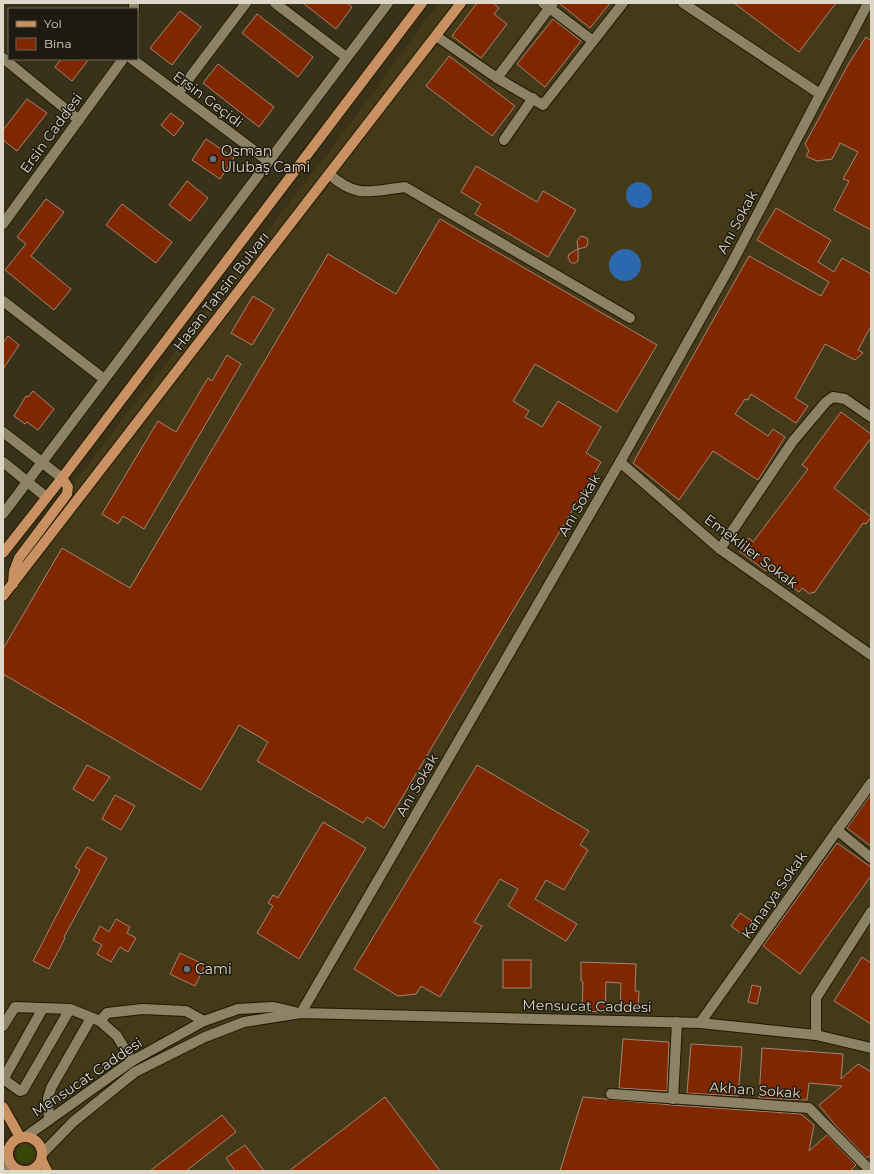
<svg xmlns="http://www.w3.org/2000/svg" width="874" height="1174" font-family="Montserrat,sans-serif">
<rect width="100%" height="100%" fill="#3a3218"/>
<path fill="#453a18" d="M439 3H871V1171H36L25 1152 3 1123V575L334 145Z"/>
<circle fill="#364605" cx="25" cy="1154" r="9"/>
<g fill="#2b68af">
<circle cx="639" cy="195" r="13"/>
<circle cx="625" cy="265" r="16"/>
</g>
<g fill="#7f2800" stroke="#a48479">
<path d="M303 3H347L352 7 336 29Z"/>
<path d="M477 3H493L499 8 494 14 507 24 481 58 452 36Z"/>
<path d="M559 3H610L590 28Z"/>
<path d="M734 3H836L799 52Z"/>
<path d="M180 11 201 27 172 65 150 48Z"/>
<path d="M257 14 313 57 298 77 242 33Z"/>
<path d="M553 19 581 41 545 87 517 64Z"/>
<path d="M866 37 871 41V230L834 210 849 181 843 179 858 152 840 143 832 159 817 161 806 156 809 151 805 144 849 63Z"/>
<path d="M449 56 515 106 492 136 426 86Z"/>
<path d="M61 59H89L72 81 55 67Z"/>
<path d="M218 64 274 107 259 127 203 83Z"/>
<path d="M27 99 47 113 17 151 3 140V130Z"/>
<path d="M171 113 184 123 174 136 161 125Z"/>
<path d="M206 139 234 158 220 179 192 160Z"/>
<path d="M476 166 537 202 543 191 576 210 548 257 475 214 481 204 461 192Z"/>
<path d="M187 181 208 198 190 221 169 205Z"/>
<path d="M46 199 64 212 31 256 71 289 54 310 5 270 26 244 17 237Z"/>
<path d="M122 204 172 242 156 263 106 225Z"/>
<path d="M776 208 831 240 818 262 834 272 842 258 871 274V326L858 350 863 353 855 360 825 344 795 398 808 406 796 423 751 394 748 400 745 399 735 414 768 436 773 429 785 437 758 480 713 451 679 500 633 463 749 256 821 296 829 282 757 240Z"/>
<path d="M440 219 657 345 617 412 535 364 513 401 529 411 525 417 542 427 558 401 601 427 586 453 601 462 384 828 367 817 363 823 257 761 268 742 239 725 201 790 3 674V649L62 548 130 588 328 254 396 294Z"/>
<path d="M581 236 587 238 588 243 586 247 578 249 577 241Z"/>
<path d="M578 249V261L575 263H571L568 258 569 254Z"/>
<path d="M253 296 274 309 252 345 231 333Z"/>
<path d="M8 336 19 345 3 369V343Z"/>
<path d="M227 355 241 364 144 529 123 516 118 524 102 514 158 421 176 432 208 378 212 381Z"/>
<path d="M33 391 54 409 38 430 27 422 25 424 14 416 26 396 28 397Z"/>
<path d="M841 412 871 434V438L834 488 871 517 866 524 863 523 814 593 812 592 810 594 802 588 799 592 768 569 766 571 739 551 749 538 753 542 808 469 802 465Z"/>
<path d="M87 765 110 777 93 801 73 789Z"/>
<path d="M477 765 589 831 580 845 588 850 564 890 546 880 535 899 577 924 566 941 508 906 518 889 500 879 474 922 482 926 440 997 421 986 416 994 398 996 354 969Z"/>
<path d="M871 794V846L847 828Z"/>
<path d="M115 795 135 806 121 830 102 819Z"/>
<path d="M323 822 366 848 299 959 257 933 273 906 268 903 273 895 278 898Z"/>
<path d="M837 843 871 867V876L800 974 763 946Z"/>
<path d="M87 847 107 858 64 937 65 938 49 969 33 961 80 870 75 867Z"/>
<path d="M740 913 752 921 743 935 731 926Z"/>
<path d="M116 919 130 927 127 933 136 938 128 952 120 947 111 962 97 954 102 945 93 940 100 926 109 932Z"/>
<path d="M180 953 205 965 195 986 170 974Z"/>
<path d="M862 957 871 963V1024L834 1001Z"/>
<rect x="503" y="960" width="28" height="28"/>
<path d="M581 962 636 964 635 991H639L638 1011 620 1010 621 983 606 982 605 1012 582 1011 583 982 581 981Z"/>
<path d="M752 985 761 987 757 1004 748 1002Z"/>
<path d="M623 1039 669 1042 667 1091 619 1088Z"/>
<path d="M691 1044 742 1047 738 1096 687 1093Z"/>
<path d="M762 1048 843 1054 841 1079 858 1064 871 1072V1155L867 1158 836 1126 819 1105 842 1086 809 1083 807 1100 759 1098Z"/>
<path d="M385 1097 440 1171H289Z"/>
<path d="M583 1097 672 1105 801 1114 814 1125 809 1151 827 1135 856 1165 850 1171H560Z"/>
<path d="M222 1115 236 1132 191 1167 186 1171H150Z"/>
<path d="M245 1145 264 1171H235L226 1158Z"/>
</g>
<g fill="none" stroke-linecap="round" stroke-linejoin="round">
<defs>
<g id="minor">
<path d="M275 3 346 57"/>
<path d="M543 3 593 41"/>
<path d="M683 3 820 94"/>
<path d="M134 9V3"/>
<path d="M436 36 497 78 543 105 623 3"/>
<path d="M3 58 79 120"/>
<path d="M132 59 268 161"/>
<path d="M497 78 553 3"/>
<path d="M178 93 246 3"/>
<path d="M504 140 533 98"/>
<path d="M329 174C357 199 370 191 405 187L630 318"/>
<path d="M3 224 123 59"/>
<path d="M3 301 104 379"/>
<path d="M3 432 62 478"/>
<path d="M3 462 46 497"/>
<path d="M620 462 720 549 871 655"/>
<path d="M3 514 388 3"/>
<path d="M720 549 793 441 826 402 833 397 845 399 871 417"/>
<path d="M837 830 871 858"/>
<path d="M43 1008 5 1076 6 1081 20 1091 23 1090 70 1009"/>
<path d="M301 1013 620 462 732 263 868 3"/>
<path d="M100 1021 107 1013 142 1009 186 1011 204 1021"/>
<path d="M700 1023 871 783"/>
<path d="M3 1026 15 1007 70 1009 100 1021 117 1036 132 1061"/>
<path d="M816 1035V998L871 912"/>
<path d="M611 1094 809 1108 871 1171"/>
<path d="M673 1099 677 1022"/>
<path d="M49 1120 48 1098 51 1088 91 1018"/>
<path d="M25 1137 132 1061 204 1021 238 1009 274 1007 295 1012"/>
<path d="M42 1154 73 1122 135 1072 205 1037 244 1022 301 1013 700 1023 816 1035 871 1048"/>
<path d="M3 1170 11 1163"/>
</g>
<g id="major">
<path d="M3 553 62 478 422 3"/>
<path d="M13 584 14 571 19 558 67 494 68 487 62 478"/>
<path d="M3 596 461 3"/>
<path d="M3 1107 20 1137"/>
<circle cx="25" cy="1154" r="17"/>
<path d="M41 1159 47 1171"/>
</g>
</defs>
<use href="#minor" stroke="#211a01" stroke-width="12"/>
<use href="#major" stroke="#211a01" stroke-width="12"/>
<use href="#minor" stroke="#8c8366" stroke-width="10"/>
<use href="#major" stroke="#c99162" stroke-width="10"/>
</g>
<g fill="#6b7280" stroke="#1e1a0f" stroke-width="1.5">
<circle cx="213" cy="159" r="4"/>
<circle cx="187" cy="969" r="4"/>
</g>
<g text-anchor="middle" stroke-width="3" stroke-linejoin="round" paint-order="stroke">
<g font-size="14" fill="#dcd7c7" stroke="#1e1a0f">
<text transform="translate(208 99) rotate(37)" y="5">Ersin Geçidi</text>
<text transform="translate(51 133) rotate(-54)" y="5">Ersin Caddesi</text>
<text transform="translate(737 222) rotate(-62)" y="5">Anı Sokak</text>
<text transform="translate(221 291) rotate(-52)" y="5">Hasan Tahsin Bulvarı</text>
<text transform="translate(579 505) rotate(-60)" y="5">Anı Sokak</text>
<text transform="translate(751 551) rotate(37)" y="5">Emekliler Sokak</text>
<text transform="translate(417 785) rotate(-60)" y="5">Anı Sokak</text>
<text transform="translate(774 895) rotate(-55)" y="5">Kanarya Sokak</text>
<text transform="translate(587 1006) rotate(1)" y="5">Mensucat Caddesi</text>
<text transform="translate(87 1077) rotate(-34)" y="5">Mensucat Caddesi</text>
<text transform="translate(755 1090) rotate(4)" y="5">Akhan Sokak</text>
</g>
<g font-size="14" fill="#dcd7c7" stroke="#1e1a0f" text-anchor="start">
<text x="221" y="156">Osman<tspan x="221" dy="16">Ulubaş Cami</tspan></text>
<text x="195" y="974">Cami</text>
</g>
</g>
<rect width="874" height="1174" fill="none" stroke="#dcd7c7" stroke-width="8"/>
<rect x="8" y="8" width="130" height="52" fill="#1e1a0f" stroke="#6a6659"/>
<rect x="16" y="21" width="20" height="6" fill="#c99162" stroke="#6a6659"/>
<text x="44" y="28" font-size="12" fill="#dcd7c7">Yol</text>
<rect x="16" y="38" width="20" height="12" fill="#7f2800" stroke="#6a6659"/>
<text x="44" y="48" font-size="12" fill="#dcd7c7">Bina</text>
</svg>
